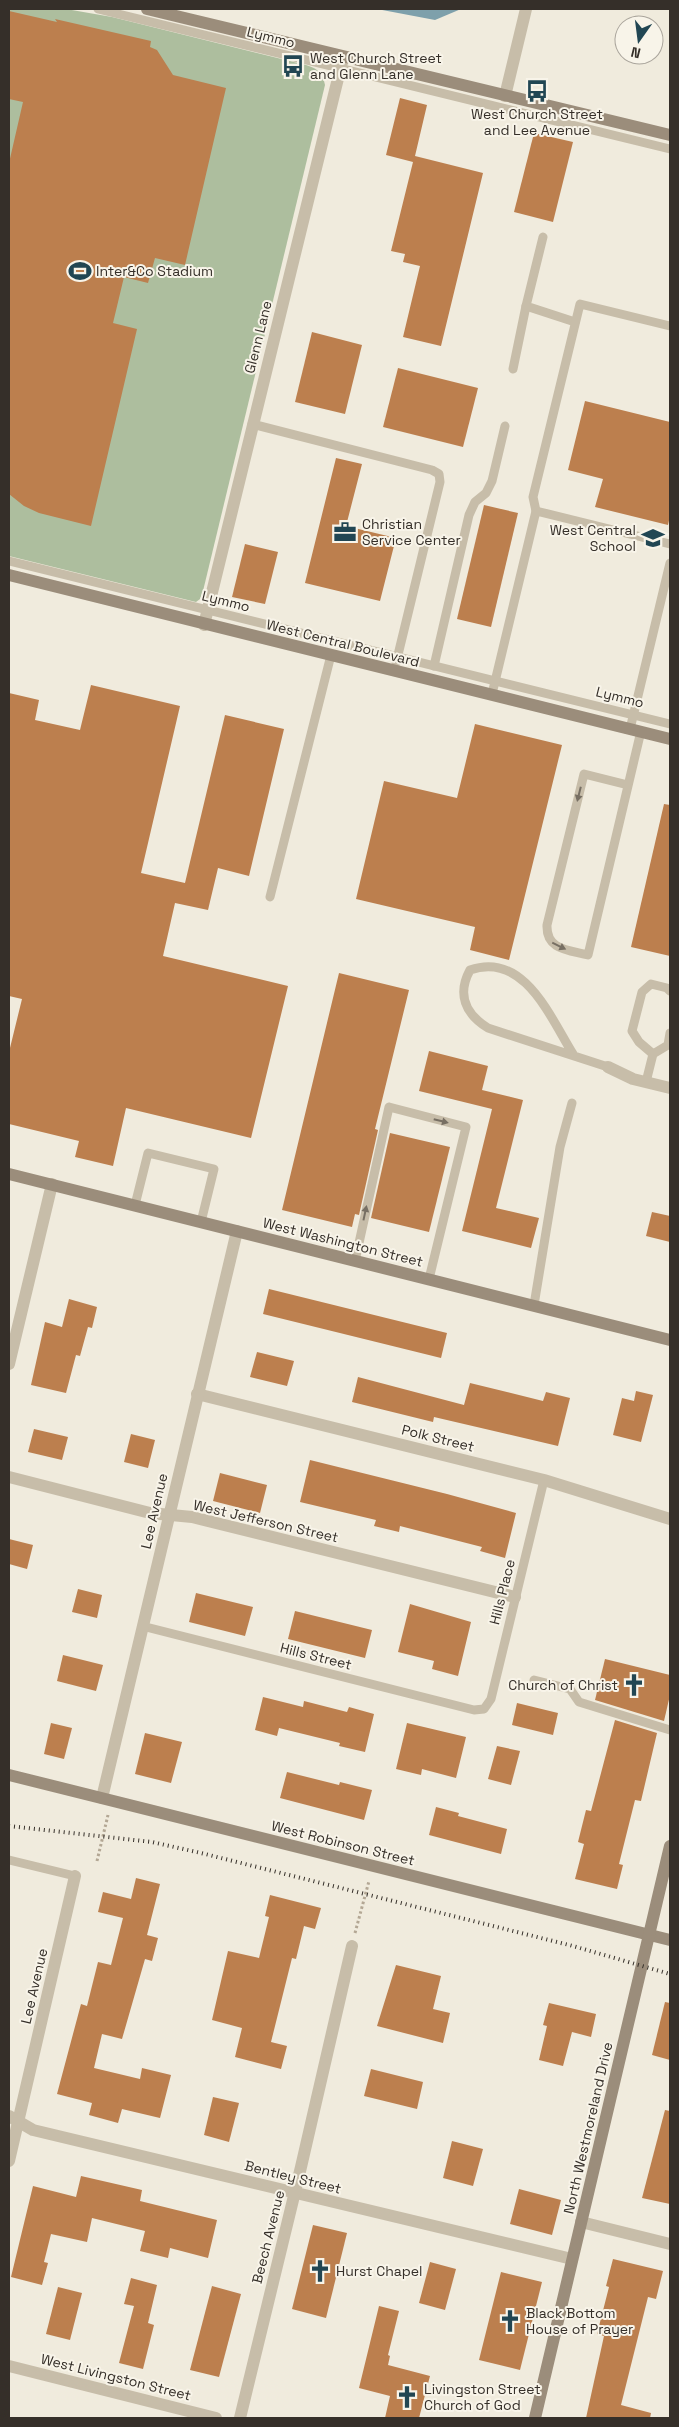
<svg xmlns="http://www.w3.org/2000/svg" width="679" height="2427" font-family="'Space Grotesk',sans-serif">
<rect width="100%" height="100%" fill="#f0ebdd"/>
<path fill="#adbe9e" d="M9 9H66L112 17 306 65C318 69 322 72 325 85L203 591 200 599 196 602 9 556Z"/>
<path fill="#7ea0ab" d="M377 9H461L435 20Z"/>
<g fill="#bc7f4e">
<path d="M9 11 57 22 55 19 151 41 150 47 157 50 173 75 226 88 185 265 155 258 148 283 124 277 113 323 137 329 91 526 39 513 24 506 9 494V163L23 102 9 99Z"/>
<path d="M400 98 427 105 415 156 483 173 441 346 403 337 420 266 403 262 405 254 391 251 413 162 386 155Z"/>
<path d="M534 133 573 142 553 222 514 212Z"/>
<path d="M312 332 362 345 345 414 295 402Z"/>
<path d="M398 368 478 388 463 447 383 427Z"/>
<path d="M585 401 670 422V516L668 525 595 507 603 479 568 470Z"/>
<path d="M336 458 362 464 346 526 396 538 380 601 305 583Z"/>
<path d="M484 505 518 513 491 627 457 619Z"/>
<path d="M245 544 278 552 265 604 232 597Z"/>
<path d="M91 685 180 706 141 873 185 883 225 715 284 729 249 876 218 868 208 910 175 903 163 956 288 986 251 1138 126 1108 113 1166 75 1157 79 1141 9 1124V1052L22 999 9 996V693L39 700 35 720 80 730Z"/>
<path d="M475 724 562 745 509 960 470 950 475 927 356 899 384 781 457 798Z"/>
<path d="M664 804 670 805V956L631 947Z"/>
<path d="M339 973 409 990 375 1129 378 1130 359 1215 355 1214 352 1227 282 1210Z"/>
<path d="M429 1051 488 1066 482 1090 523 1100 496 1208 539 1218 531 1248 462 1231 492 1109 419 1091Z"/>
<path d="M390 1133 450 1147 429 1232 371 1218Z"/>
<path d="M652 1212 670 1216V1242L646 1236Z"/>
<path d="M269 1289 447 1333 441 1358 263 1314Z"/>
<path d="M69 1299 97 1307 92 1328 88 1327 80 1356 76 1355 66 1393 31 1385 45 1322 62 1327Z"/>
<path d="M257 1352 294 1361 287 1386 250 1377Z"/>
<path d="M358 1377 464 1405 470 1383 543 1401 546 1392 570 1398 558 1446 434 1417 433 1422 352 1402Z"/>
<path d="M636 1391 653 1395 641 1442 613 1435 622 1398 634 1401Z"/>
<path d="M34 1429 68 1437 62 1460 28 1452Z"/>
<path d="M131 1434 155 1440 148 1468 124 1462Z"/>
<path d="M310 1460 447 1494 516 1513 505 1558 480 1551 482 1547 400 1526 399 1532 374 1526 376 1520 300 1502Z"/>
<path d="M220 1473 267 1485 260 1513 213 1501Z"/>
<path d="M9 1539 33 1545 27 1569 9 1564Z"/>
<path d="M78 1589 102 1595 97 1618 72 1612Z"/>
<path d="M196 1593 253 1607 245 1636 189 1622Z"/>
<path d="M410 1604 471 1622 458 1676 432 1669 434 1661 398 1652Z"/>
<path d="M295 1611 372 1630 365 1658 288 1639Z"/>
<path d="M63 1655 103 1665 96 1691 57 1681Z"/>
<path d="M605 1659 670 1675V1695L664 1721 595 1700Z"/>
<path d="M263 1697 303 1707 304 1701 347 1712 349 1707 374 1714 365 1752 339 1746 340 1743 279 1728 277 1736 255 1730Z"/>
<path d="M517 1703 558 1713 553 1735 512 1725Z"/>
<path d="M615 1720 657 1733 641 1801 635 1800 619 1864 623 1865 617 1889 575 1879 584 1844 578 1842 586 1810 591 1811Z"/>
<path d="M51 1723 72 1728 64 1759 44 1754Z"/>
<path d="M407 1723 466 1737 456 1778 422 1769 421 1775 396 1769Z"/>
<path d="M145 1733 182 1742 171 1783 135 1774Z"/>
<path d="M497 1746 520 1751 511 1785 488 1779Z"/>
<path d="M287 1772 339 1785 340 1782 372 1790 364 1820 280 1798Z"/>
<path d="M436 1807 459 1813 458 1816 507 1829 501 1854 429 1835Z"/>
<path d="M136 1878 160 1884 147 1935 158 1938 152 1961 145 1959 122 2039 102 2034 94 2068 140 2079 142 2068 171 2075 160 2118 122 2109 118 2123 89 2115 92 2103 57 2094 81 2004 87 2006 98 1962 111 1965 123 1918 98 1912 103 1892 131 1899Z"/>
<path d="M270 1895 321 1908 315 1929 304 1926 296 1959 292 1958 271 2042 287 2046 281 2069 235 2057 242 2028 212 2020 228 1951 259 1958 269 1917 265 1916Z"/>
<path d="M396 1965 441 1976 433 2009 450 2013 443 2043 377 2026Z"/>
<path d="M665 2002 670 2003V2060L652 2055Z"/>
<path d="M549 2003 596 2014 591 2037 572 2032 563 2066 539 2060 547 2026 543 2025Z"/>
<path d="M371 2069 423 2082 417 2109 364 2096Z"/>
<path d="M213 2097 239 2103 229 2142 204 2135Z"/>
<path d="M665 2110 670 2111V2204L642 2198Z"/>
<path d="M452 2141 483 2149 473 2186 443 2178Z"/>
<path d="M81 2176 142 2190 140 2201 217 2220 208 2258 170 2248 168 2258 140 2251 145 2231 92 2218 87 2242 51 2234 44 2262 48 2263 42 2285 11 2277 33 2186 76 2197Z"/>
<path d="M519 2189 561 2200 552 2235 510 2224Z"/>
<path d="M313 2225 347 2233 326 2318 292 2309Z"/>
<path d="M613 2259 663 2271 656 2299 648 2297 621 2405 651 2413 650 2418H586L604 2336 597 2334 609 2287 606 2286Z"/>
<path d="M430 2262 456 2269 445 2310 419 2303Z"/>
<path d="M501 2272 542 2282 520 2370 479 2360Z"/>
<path d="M131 2278 157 2285 148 2323 154 2325 143 2369 119 2363 134 2306 124 2304Z"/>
<path d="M212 2286 241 2294 219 2377 190 2370Z"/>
<path d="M58 2287 82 2293 70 2340 46 2334Z"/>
<path d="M379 2306 399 2311 388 2355 390 2356 388 2365 430 2376 419 2418H385L390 2396 359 2388Z"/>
</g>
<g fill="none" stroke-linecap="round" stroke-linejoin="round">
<g stroke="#b3a794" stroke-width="3" stroke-dasharray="2.5 2.5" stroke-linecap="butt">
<path d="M97 1861 108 1815"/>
<path d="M355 1933 369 1881"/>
</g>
<g stroke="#c7bda9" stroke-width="9">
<path d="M98 9 670 149"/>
<path d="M543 237 526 306 575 322"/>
<path d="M513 369 526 306"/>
<path d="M252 424 432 470 439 474 440 482 396 663"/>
<path d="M536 511 533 497 580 304 670 326"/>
<path d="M9 561 670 724"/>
<path d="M434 666 469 515 475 502 486 493 492 481 505 426"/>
<path d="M492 694 536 511 670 544"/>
<path d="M630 729 670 563"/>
<path d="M628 785 584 774 547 925C546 950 568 950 588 955L641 731"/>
<path d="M270 897 331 655"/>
<path d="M573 1054C550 1017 524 951 470 970 457 994 465 1014 488 1028L608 1067"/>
<path d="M653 1054 639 1042 632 1031 642 992 651 984 667 988 670 991"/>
<path d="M646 1082 653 1054 668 1045 670 1033"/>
<path d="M135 1205 148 1153 214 1169 201 1222"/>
<path d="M355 1261 389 1107 466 1127 429 1279"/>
<path d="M534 1305 560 1147 572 1103"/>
<path d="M142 1626 474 1710 484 1709 491 1699 544 1480"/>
<path d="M534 1680 570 1689 579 1702 670 1730"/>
<path d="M9 1860 75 1876"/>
</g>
<g stroke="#c7bda9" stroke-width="12">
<path d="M505 96 526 9"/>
<path d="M204 625 343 58"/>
<path d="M608 1067 633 1079 670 1088"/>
<path d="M9 1364 52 1184"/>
<path d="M197 1394 544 1480 670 1519"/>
<path d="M9 1477 150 1513 192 1517 515 1597"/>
<path d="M102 1798 237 1231"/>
<path d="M9 2116 33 2130 572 2259"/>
<path d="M9 2161 75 1876"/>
<path d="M581 2222 670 2244"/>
<path d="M9 2366 216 2418"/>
<path d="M240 2418 301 2167 352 1946"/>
</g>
<g stroke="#9b8d7b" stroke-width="12">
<path d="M147 9 670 135"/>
<path d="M9 575 670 739"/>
<path d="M9 1174 670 1340"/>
<path d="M9 1775 670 1940"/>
<path d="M535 2418 670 1846"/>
</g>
<path stroke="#352f29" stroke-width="4" stroke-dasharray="1 4" stroke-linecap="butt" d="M9 1826 152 1842 201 1853 573 1946 670 1974"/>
</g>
<defs><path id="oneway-solid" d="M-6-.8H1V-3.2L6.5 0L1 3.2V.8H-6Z" transform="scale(1.25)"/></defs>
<g fill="#776f63">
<use href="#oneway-solid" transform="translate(579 794) rotate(104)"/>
<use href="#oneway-solid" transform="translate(559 946) rotate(26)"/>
<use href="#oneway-solid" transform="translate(441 1121) rotate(14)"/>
<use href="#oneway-solid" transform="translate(365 1213) rotate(-78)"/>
</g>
<defs>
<symbol id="bus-bare" viewBox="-9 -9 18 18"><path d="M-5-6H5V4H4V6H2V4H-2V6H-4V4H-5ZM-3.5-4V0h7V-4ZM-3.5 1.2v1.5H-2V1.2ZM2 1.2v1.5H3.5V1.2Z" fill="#214653" stroke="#f8f4e9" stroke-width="2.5" paint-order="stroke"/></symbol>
<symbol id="stadium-bare" viewBox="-9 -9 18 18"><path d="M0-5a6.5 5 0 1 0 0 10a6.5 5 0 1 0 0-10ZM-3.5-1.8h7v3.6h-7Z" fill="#214653" stroke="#f8f4e9" stroke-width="2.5" paint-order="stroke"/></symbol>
<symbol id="office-bare" viewBox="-9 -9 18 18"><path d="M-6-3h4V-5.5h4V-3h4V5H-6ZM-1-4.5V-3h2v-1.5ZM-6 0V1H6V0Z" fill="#214653" stroke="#f8f4e9" stroke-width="2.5" paint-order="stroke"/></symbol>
<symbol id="school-bare" viewBox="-9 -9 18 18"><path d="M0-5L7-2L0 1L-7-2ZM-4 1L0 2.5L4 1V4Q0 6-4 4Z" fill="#214653" stroke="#f8f4e9" stroke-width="2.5" paint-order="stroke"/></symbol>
<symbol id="church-bare" viewBox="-9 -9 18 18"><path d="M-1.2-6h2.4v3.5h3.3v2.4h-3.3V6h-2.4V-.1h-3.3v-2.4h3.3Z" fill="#214653" stroke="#f8f4e9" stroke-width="2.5" paint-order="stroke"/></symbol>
</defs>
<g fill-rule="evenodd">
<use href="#bus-bare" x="277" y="50" width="32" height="32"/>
<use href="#bus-bare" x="521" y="75" width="32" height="32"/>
<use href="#stadium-bare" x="64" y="255" width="32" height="32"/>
<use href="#office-bare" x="329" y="516" width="32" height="32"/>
<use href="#school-bare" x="637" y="522" width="32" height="32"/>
<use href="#church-bare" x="618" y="1669" width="32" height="32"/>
<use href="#church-bare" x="304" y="2255" width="32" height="32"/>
<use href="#church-bare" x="494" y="2305" width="32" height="32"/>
<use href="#church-bare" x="391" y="2381" width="32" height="32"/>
</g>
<g text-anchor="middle" stroke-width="4" stroke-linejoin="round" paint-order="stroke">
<g font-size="14" fill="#352f29" stroke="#f8f4e9">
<text transform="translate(271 37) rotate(14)" y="5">Lymmo</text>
<text transform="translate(258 337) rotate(-76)" y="5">Glenn Lane</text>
<text transform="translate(226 601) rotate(14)" y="5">Lymmo</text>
<text transform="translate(343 643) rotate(14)" y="5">West Central Boulevard</text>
<text transform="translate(620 697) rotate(14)" y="5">Lymmo</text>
<text transform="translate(343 1242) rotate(14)" y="5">West Washington Street</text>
<text transform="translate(438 1438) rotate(14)" y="5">Polk Street</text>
<text transform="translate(154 1511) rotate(-77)" y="5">Lee Avenue</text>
<text transform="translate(266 1521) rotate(13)" y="5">West Jefferson Street</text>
<text transform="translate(502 1592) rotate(-76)" y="5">Hills Place</text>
<text transform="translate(316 1656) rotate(14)" y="5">Hills Street</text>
<text transform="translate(343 1843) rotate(14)" y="5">West Robinson Street</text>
<text transform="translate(34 1986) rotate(-77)" y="5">Lee Avenue</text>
<text transform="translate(588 2128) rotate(-77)" y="5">North Westmoreland Drive</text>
<text transform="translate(293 2177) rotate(14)" y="5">Bentley Street</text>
<text transform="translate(268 2237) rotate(-76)" y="5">Beech Avenue</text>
<text transform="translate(116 2377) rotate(14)" y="5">West Livingston Street</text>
</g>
<g font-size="14" fill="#352f29" stroke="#f8f4e9" text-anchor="start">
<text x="310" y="63">West Church Street<tspan x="310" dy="16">and Glenn Lane</tspan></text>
<text x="537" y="119" text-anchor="middle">West Church Street<tspan x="537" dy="16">and Lee Avenue</tspan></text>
<text x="96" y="276">Inter&amp;Co Stadium</text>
<text x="362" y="529">Christian<tspan x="362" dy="16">Service Center</tspan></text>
<text x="636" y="535" text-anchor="end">West Central<tspan x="636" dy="16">School</tspan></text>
<text x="618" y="1690" text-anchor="end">Church of Christ</text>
<text x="336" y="2276">Hurst Chapel</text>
<text x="526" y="2318">Black Bottom<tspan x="526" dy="16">House of Prayer</tspan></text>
<text x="424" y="2394">Livingston Street<tspan x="424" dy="16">Church of God</tspan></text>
</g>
</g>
<rect width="679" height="2427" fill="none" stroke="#352f29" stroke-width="20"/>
<g transform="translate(639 40) rotate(194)"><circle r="24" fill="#f8f4e9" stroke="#aaa59c"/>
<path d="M0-4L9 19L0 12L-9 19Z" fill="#214653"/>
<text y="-8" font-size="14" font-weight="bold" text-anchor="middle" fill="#352f29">N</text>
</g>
</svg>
